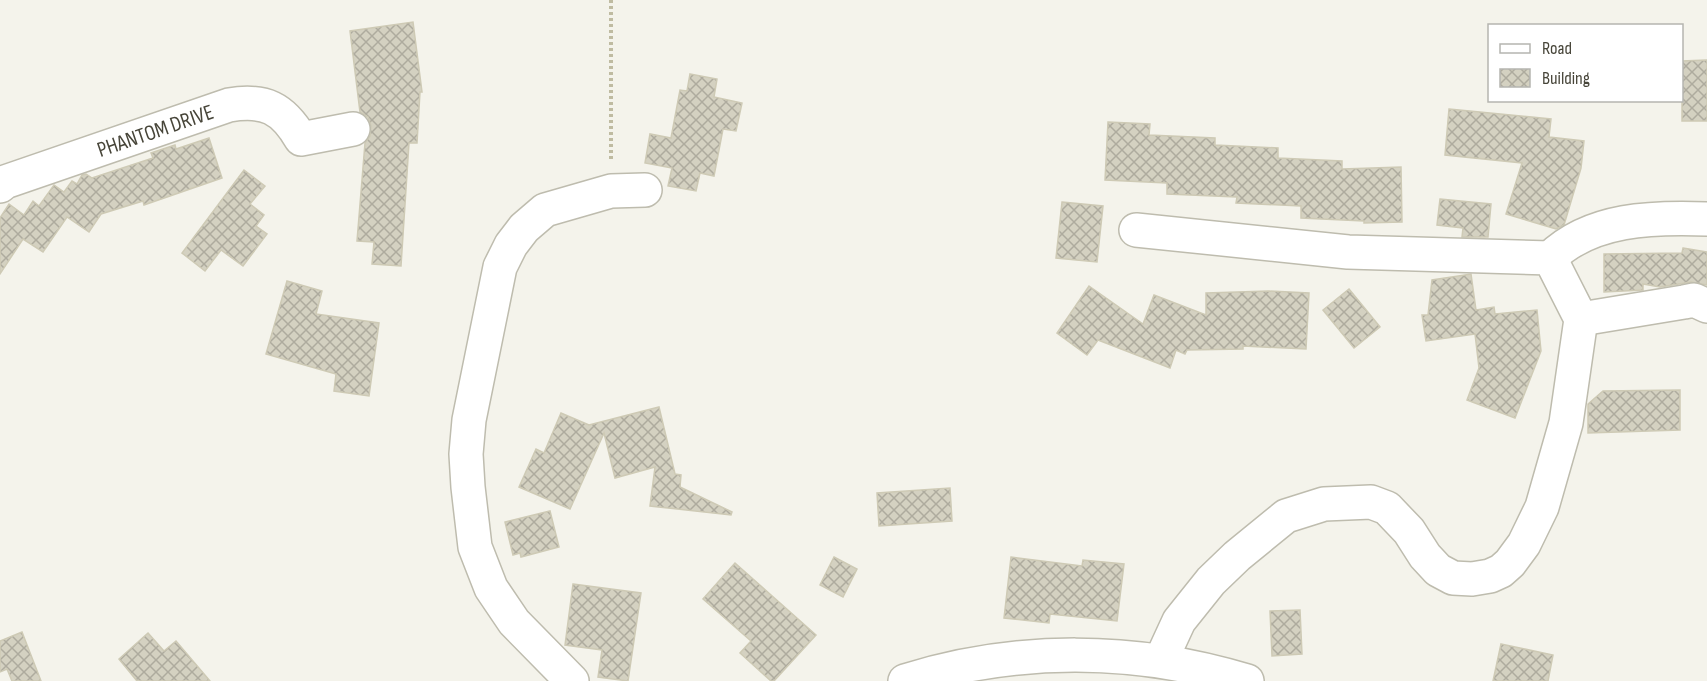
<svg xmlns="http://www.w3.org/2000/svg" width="1707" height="681" font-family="'Sofia Sans Condensed',sans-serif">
<defs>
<pattern id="building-cross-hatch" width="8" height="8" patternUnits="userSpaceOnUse" patternTransform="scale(1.5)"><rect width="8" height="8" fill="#d4d1c1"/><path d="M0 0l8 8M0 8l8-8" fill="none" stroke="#aeab9e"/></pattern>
</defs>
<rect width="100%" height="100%" fill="#f4f3eb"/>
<g fill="url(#building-cross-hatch)" stroke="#cecab5" stroke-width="1.5">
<path d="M413 22 422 92H420L417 143H409L401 266 372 264 374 242 357 241 365 143 370 136 371 126 368 117 360 112 350 31Z"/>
<path d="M1707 60V121H1682V61Z"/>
<path d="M690 74 717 79 714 97 742 103 736 131 723 129 714 176 700 173 696 191 668 186 672 168 645 163 650 134 671 138 680 90 687 91Z"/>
<path d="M1449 109 1551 119 1549 137 1584 141 1581 168 1564 225 1556 229 1506 214 1522 163 1445 155Z"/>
<path d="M1108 122 1150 124 1149 135 1215 138V145L1278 148V158L1342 161V169L1401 167 1402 222 1364 223V221L1301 218V206L1236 203 1237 197 1167 194V183L1105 180Z"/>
<path d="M209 138 222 178 144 205 143 201 101 214 89 232 67 217 43 252 23 239 0 274V218L9 204 24 215 33 201 39 206 54 185 64 192 72 181 77 184 82 175 86 174 92 178 153 158 151 153 175 145 176 149Z"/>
<path d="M244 170 265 186 250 204 264 215 256 226 267 234 243 266 221 250 205 271 182 253Z"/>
<path d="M1440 199 1491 204 1488 237H1462L1463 228 1437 225Z"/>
<path d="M1062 202 1103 206 1097 262 1056 258Z"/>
<path d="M1683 248 1707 252V285L1691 282 1660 287 1643 284V290L1604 292V254L1682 253Z"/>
<path d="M1471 274 1476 310 1494 307 1495 314 1537 310 1541 351 1515 418 1467 400 1479 368 1475 334 1426 341 1422 315H1428L1432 280Z"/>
<path d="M287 281 322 291 316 314 379 323 369 396 334 391 336 374 266 354Z"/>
<path d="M1089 286 1143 324 1154 295 1206 315V293L1269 291 1309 293 1306 349 1243 346V349L1187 350 1185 354 1176 350 1170 368 1098 340 1087 355 1057 333Z"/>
<path d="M1349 289 1380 327 1354 348 1323 310Z"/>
<path d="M1680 390V430L1588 433V404L1603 391Z"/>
<path d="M659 407 675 474 681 475 680 487 732 512 731 515 650 506 655 467 615 478 604 433 570 509 519 487 536 449 544 453 561 413 589 425Z"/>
<path d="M950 488 952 521 879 526 877 493Z"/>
<path d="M550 511 559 547 521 557 520 553 513 555 505 522Z"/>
<path d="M834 557 857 569 843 597 820 585Z"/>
<path d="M1011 557 1082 566 1083 560 1124 564 1117 621 1050 614 1049 623 1004 618Z"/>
<path d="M735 563 816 635 774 681H771L740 653 751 641 703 599Z"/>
<path d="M573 584 641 593 628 681 598 677 602 650 565 645Z"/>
<path d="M1300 610 1302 654 1272 656 1270 611Z"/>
<path d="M22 632 41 681H12L7 669 0 672V641Z"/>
<path d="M148 633 164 651 176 641 210 681H137L119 659Z"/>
<path d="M1501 644 1553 655 1548 681H1493Z"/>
</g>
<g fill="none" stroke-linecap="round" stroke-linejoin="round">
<defs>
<g id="minor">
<path d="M0 186 5 182 229 105C265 99 283 108 301 139L353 129"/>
<path d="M1136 230 1348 252 1550 258 1581 319 1566 423 1542 507 1524 544 1510 563 1501 571 1490 576 1472 579 1453 578 1438 570 1425 556 1409 531 1387 508 1371 502 1324 504 1286 516 1237 556 1211 581 1179 621 1161 660"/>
<path d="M1550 258C1591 218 1653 217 1707 219"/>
<path d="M1581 319 1684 302 1694 300 1707 306"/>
<path d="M572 681 514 622 491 588 475 547 468 487 466 454 469 420 500 267 511 245 524 228 545 210 611 191 645 190"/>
<path d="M905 681C1016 646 1136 647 1247 681"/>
</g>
</defs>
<use href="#minor" stroke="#bebcae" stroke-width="36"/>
<path stroke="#bfbba1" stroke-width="4" stroke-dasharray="3 3" stroke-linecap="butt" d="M611 0V160"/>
<use href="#minor" stroke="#fff" stroke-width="33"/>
</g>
<g text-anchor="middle" stroke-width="4.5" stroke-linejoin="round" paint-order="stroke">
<g font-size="22" fill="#474539" stroke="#fff">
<text transform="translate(155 130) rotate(-19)" y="8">PHANTOM DRIVE</text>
</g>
</g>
<rect x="1488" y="24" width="195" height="78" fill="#ffffff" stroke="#b5b5b0" stroke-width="1.5"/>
<rect x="1500" y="44" width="30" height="9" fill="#ffffff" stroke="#b5b5b0" stroke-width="1.5"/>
<text x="1542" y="54" font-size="18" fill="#474539">Road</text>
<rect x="1500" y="69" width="30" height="18" fill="url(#building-cross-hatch)" stroke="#b5b5b0" stroke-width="1.5"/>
<text x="1542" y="84" font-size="18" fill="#474539">Building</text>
</svg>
